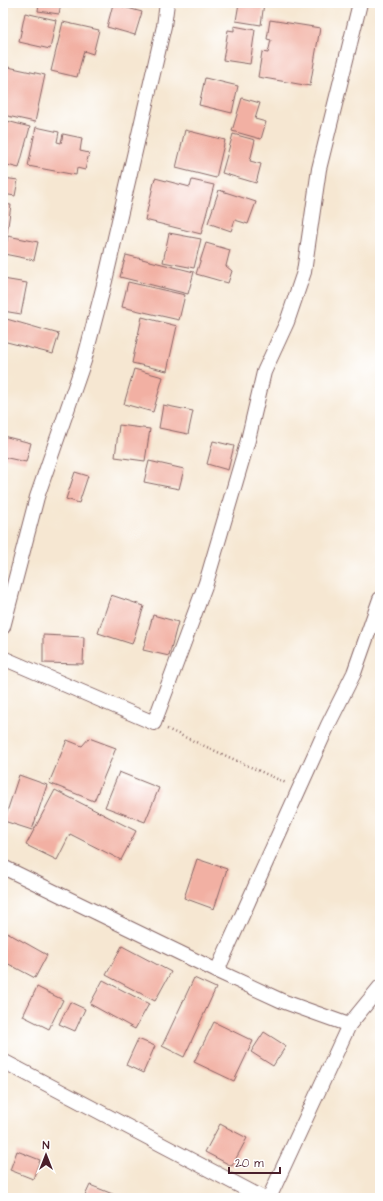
<svg xmlns="http://www.w3.org/2000/svg" width="383" height="1201" font-family="'Architects Daughter',sans-serif">
<rect width="100%" height="100%" fill="#fff"/>
<filter id="ink" filterUnits="userSpaceOnUse"><feTurbulence type="fractalNoise" baseFrequency=".025" numOctaves="2"/><feDisplacementMap in="SourceGraphic" scale="8" xChannelSelector="R" yChannelSelector="G"/><feConvolveMatrix kernelMatrix="1 2 1 2 8 2 1 2 1" color-interpolation-filters="sRGB"/></filter>
<filter id="wash" filterUnits="userSpaceOnUse"><feTurbulence type="fractalNoise" baseFrequency=".012" numOctaves="4" result="noise"/><feDisplacementMap in="SourceGraphic" scale="16" xChannelSelector="R" yChannelSelector="G"/><feGaussianBlur stdDeviation="0.9" result="paint"/><feColorMatrix in="noise" values="0 0 0 0 0 0 0 0 0 0 0 0 0 0 0 0 0 1.4 0 .05"/><feComposite in="paint" operator="in"/></filter>
<g filter="url(#wash)">
<rect width="100%" height="100%" fill="#f6e7d2"/>
<g id="blocks">
<g fill="#f2b0a3">
<path d="M39 3H61L59 14 38 11Z"/>
<path d="M239 3H264L261 25 236 21Z"/>
<path d="M113 4 142 12 135 35 107 27Z"/>
<path d="M25 13 56 20 50 49 19 42Z"/>
<path d="M270 20 320 28 310 86 258 77 262 52 268 53 271 40 267 39Z"/>
<path d="M63 22 99 30 93 54 84 51 77 77 51 71Z"/>
<path d="M234 26 255 30 250 64 223 60 228 30 234 31Z"/>
<path d="M8 67 45 75 35 122 3 115V89Z"/>
<path d="M205 78 238 86 232 113 199 105Z"/>
<path d="M242 98 260 103 255 119 266 122 261 139 232 131Z"/>
<path d="M3 120 30 127 19 168 3 164Z"/>
<path d="M36 127 59 132 57 142 61 143 63 134 82 138 80 151 89 153 85 170 77 168 76 175 28 166Z"/>
<path d="M185 130 225 140 216 178 176 168Z"/>
<path d="M233 134 255 140 250 161 261 164 256 183 222 173Z"/>
<path d="M3 178 18 180 15 196 3 194Z"/>
<path d="M155 178 190 187 192 180 214 185 201 234 145 220Z"/>
<path d="M219 190 256 202 248 224 235 220 231 231 208 223Z"/>
<path d="M3 204 11 205 7 233 3 232Z"/>
<path d="M169 233 201 239 194 268 163 262Z"/>
<path d="M8 236 38 242 34 260 4 254Z"/>
<path d="M206 243 230 250 226 266 232 271 228 283 196 274Z"/>
<path d="M126 255 194 272 188 294 120 277Z"/>
<path d="M3 279 27 283 21 314 3 311Z"/>
<path d="M128 282 185 295 179 320 122 307Z"/>
<path d="M142 317 177 326 167 371 132 363Z"/>
<path d="M3 318 59 334 53 354 3 341Z"/>
<path d="M134 369 163 377 153 412 124 404Z"/>
<path d="M163 405 193 411 188 434 159 428Z"/>
<path d="M119 425 150 429 145 461 115 457Z"/>
<path d="M3 436 31 443 26 462 3 457Z"/>
<path d="M213 441 234 446 228 470 207 464Z"/>
<path d="M149 461 184 469 179 489 144 482Z"/>
<path d="M75 472 88 476 79 503 66 499Z"/>
<path d="M111 595 144 606 132 644 98 633Z"/>
<path d="M153 615 178 622 169 656 143 650Z"/>
<path d="M43 635 84 637 83 664 43 663Z"/>
<path d="M89 738 116 748 94 801 49 783 67 740 82 746Z"/>
<path d="M119 772 159 788 145 822 105 807Z"/>
<path d="M19 775 47 785 32 830 4 821Z"/>
<path d="M55 790 136 831 121 860 70 834 57 860 26 845Z"/>
<path d="M197 859 227 869 214 909 184 898Z"/>
<path d="M6 932 47 955 35 978 3 961V937Z"/>
<path d="M122 946 171 972 155 1001 106 975Z"/>
<path d="M194 978 216 988 184 1057 162 1046Z"/>
<path d="M103 980 149 1004 135 1029 90 1004Z"/>
<path d="M37 987 63 1000 49 1029 23 1016Z"/>
<path d="M70 1002 85 1009 75 1031 59 1024Z"/>
<path d="M214 1022 253 1041 234 1081 194 1062Z"/>
<path d="M264 1032 286 1046 273 1066 251 1052Z"/>
<path d="M138 1039 155 1046 143 1073 126 1065Z"/>
<path d="M220 1124 247 1138 232 1166 205 1152Z"/>
<path d="M17 1151 40 1160 33 1179 10 1170Z"/>
<path d="M90 1185 115 1195 114 1198H84Z"/>
</g>
</g>
</g>
<g filter="url(#ink)">
<use href="#blocks" fill-opacity="0" stroke="#866565" stroke-width="1"/>
<g fill="none" stroke-linecap="round" stroke-linejoin="round">
<defs>
<g id="street">
<path d="M3 627 37 497 84 361 105 281 164 26 167 3"/>
<path d="M3 658 154 723 206 583 248 440 264 372 287 322 304 272 319 169 360 3"/>
<path d="M3 867 217 971 282 1001 349 1025"/>
<path d="M217 971 328 725 354 673 380 599"/>
<path d="M3 1061 263 1198"/>
<path d="M269 1198 349 1025 380 987"/>
</g>
</defs>
<use href="#street" stroke="#866565" stroke-width="16"/>
<path stroke="#866565" stroke-width="2.5" stroke-dasharray="1 3" stroke-linecap="butt" d="M167 729 286 783"/>
<use href="#street" stroke="#fff" stroke-width="14"/>
</g>
</g>
<rect width="383" height="1201" fill="none" stroke="#fff" stroke-width="16"/>
<g transform="translate(46 1155)" stroke="#ffffff" stroke-width="3" paint-order="stroke">
<path d="M0-3L7 15L0 10L-7 15Z" fill="#4a1f2b"/>
<text y="-6" font-size="11" font-weight="bold" text-anchor="middle" fill="#4a1f2b">N</text>
</g>
<path d="M229 1167v6h51v-6" fill="none" stroke="#4a1f2b" stroke-width="2"/>
<text x="235" y="1167" font-size="12" fill="#4a1f2b" stroke="#ffffff" stroke-width="3" paint-order="stroke">20 m</text>
</svg>
